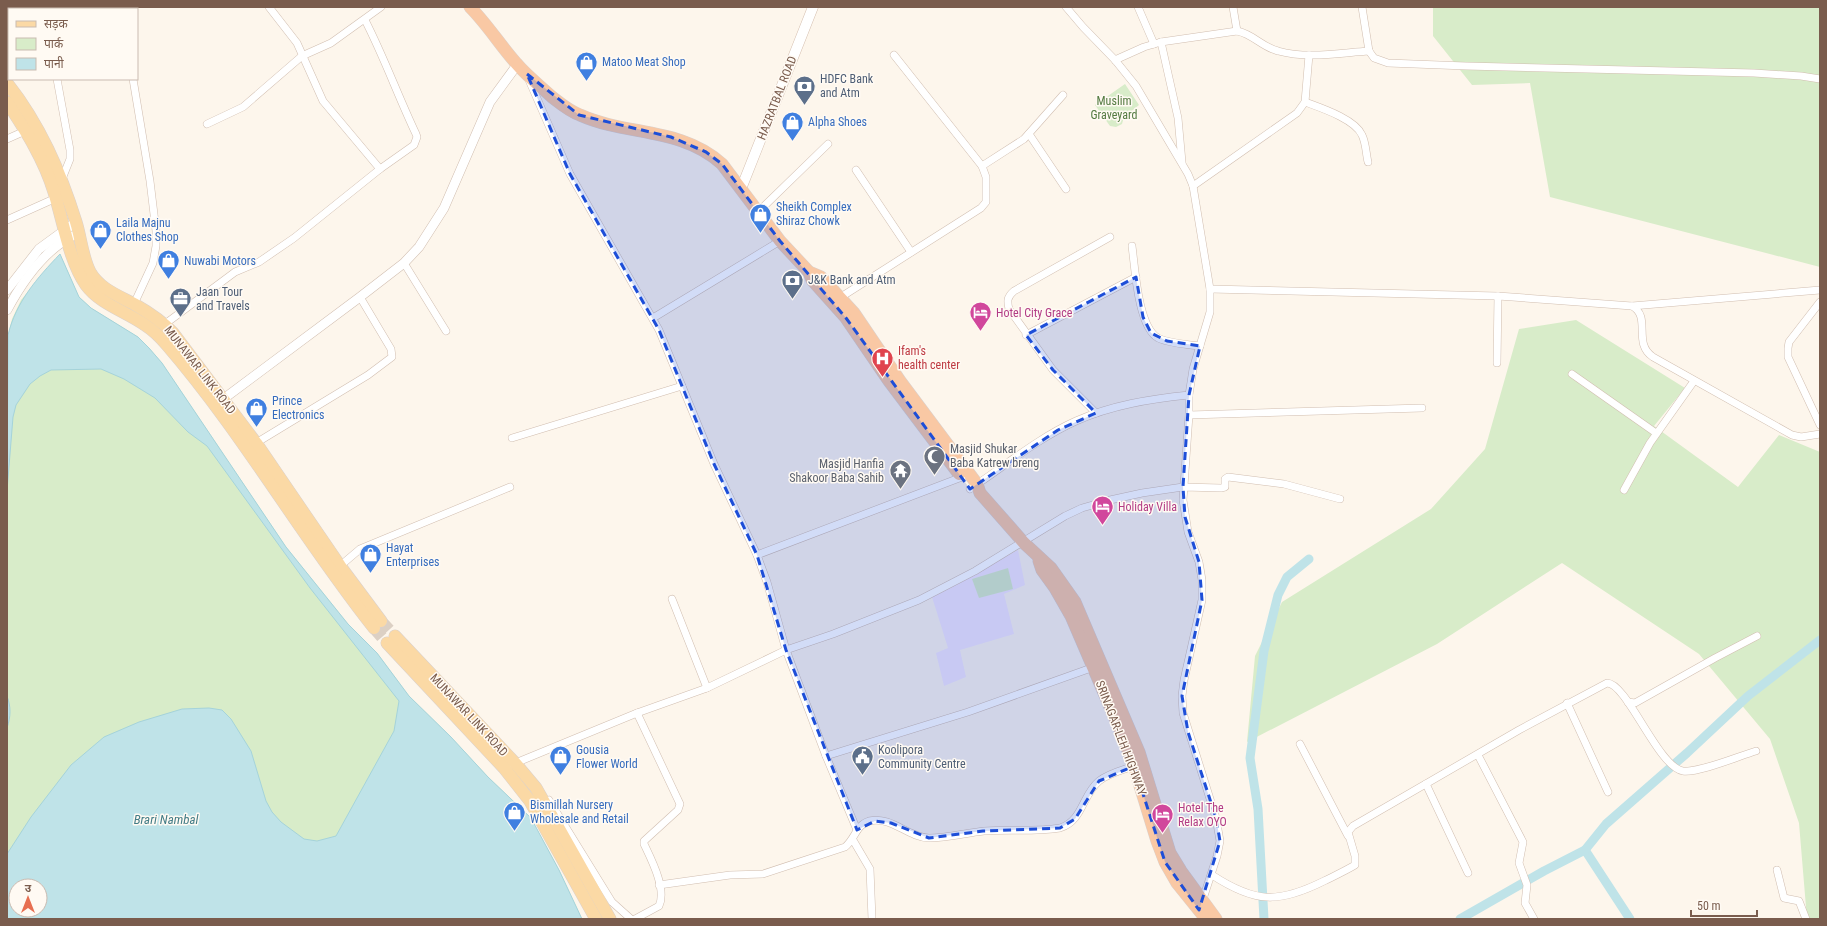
<svg xmlns="http://www.w3.org/2000/svg" width="1827" height="926" font-family="'Roboto Condensed','Noto Sans Devanagari',sans-serif">
<rect width="100%" height="100%" fill="#fdf6ec"/>
<path fill="#f3e8fa" d="M1018 550 1025 585 1004 594 1014 634 960 650 966 677 944 686 936 653 948 648 932 597Z"/>
<g fill="#d8ecc9" fill-rule="evenodd">
<path d="M1433 7H1820V267L1550 197 1530 83 1472 85 1433 36Z"/>
<path d="M1125 84 1139 105 1124 117 1122 124 1116 127 1110 126 1095 105Z"/>
<path d="M60 254 79 297 91 308 138 337 149 348 162 363 286 547 348 624 377 653 409 696 451 737 488 777 531 818 559 870 582 919H7V339L12 319 21 300ZM16 886H40V910H16Z"/>
<path d="M1576 320 1685 388 1654 426 1738 487 1779 435 1820 452V919H1807L1799 823 1770 739 1699 654 1562 563 1437 644 1247 742 1255 656 1282 602 1431 509 1485 449 1519 329Z"/>
<path d="M1008 568 1013 589 979 598 972 579Z"/>
</g>
<g fill="#bfe3e8" stroke="#a5d3da" fill-rule="evenodd">
<path d="M60 254 79 297 91 308 138 337 149 348 162 363 286 547 348 624 377 653 409 696 451 737 488 777 531 818 559 870 582 919H7V854L31 817 71 765 104 737 139 722 182 709 209 708 222 710 231 719 251 751 266 801 272 812 281 822 304 839 317 841 336 836 394 731 399 701 310 588 207 446 188 432 155 398 124 379 101 369 51 370 40 376 30 384 16 405 13 417 7 491 8 335C16 302 37 278 60 254ZM16 886H40V910H16Z"/>
<path d="M7 696C11 707 11 716 7 728Z"/>
</g>
<g fill="none" stroke-linecap="round" stroke-linejoin="round">
<g stroke="#bfe3e8" stroke-width="9">
<path d="M1585 850 1630 919"/>
<path d="M1264 919 1258 809 1250 758 1264 651 1278 595 1287 577 1309 559"/>
<path d="M1460 919 1544 871 1585 850 1606 824 1687 753 1748 696 1820 640"/>
</g>
<g stroke="#dcd0c4" stroke-width="12" stroke-dasharray="12 6" stroke-linecap="butt">
<path d="M381 621 395 636"/>
<path d="M374 628 387 643"/>
</g>
<defs>
<g id="minor">
<path d="M53 7V9"/>
<path d="M269 7 297 43 323 101 380 169"/>
<path d="M1066 7 1083 27 1115 60 1136 86 1188 174 1193 186 1210 289V312L1193 369 1189 395V415L1183 500 1188 532 1199 562 1202 580V600L1184 680 1182 696 1183 713 1216 818 1220 841 1217 856 1202 902"/>
<path d="M1138 7 1154 44"/>
<path d="M1233 7 1237 31"/>
<path d="M1362 7 1369 51"/>
<path d="M1161 42 1178 118 1182 162"/>
<path d="M1369 51 1374 58 1388 63 1466 66 1754 73 1801 76 1820 79"/>
<path d="M1115 60 1144 47 1161 42 1237 31C1253 34 1262 47 1278 51 1307 59 1339 53 1369 51"/>
<path d="M57 79 70 150V159L62 179"/>
<path d="M133 79 150 181 156 231V246L153 263 134 304"/>
<path d="M529 80 570 174 659 330 714 464 757 555 767 582 786 650 826 756 857 830"/>
<path d="M1305 102C1321 108 1355 119 1362 135 1366 143 1366 154 1368 162"/>
<path d="M207 124 243 107 302 56 331 43 381 7"/>
<path d="M1029 134 1066 189"/>
<path d="M7 139 25 131"/>
<path d="M982 166 1024 139 1063 95"/>
<path d="M856 170 911 252"/>
<path d="M1193 186 1297 113 1305 102 1309 55"/>
<path d="M758 212 828 144"/>
<path d="M7 220 56 198"/>
<path d="M1132 246C1135 268 1138 327 1158 338 1170 344 1187 344 1200 346"/>
<path d="M404 263 446 331"/>
<path d="M1210 289 1498 296 1632 306C1652 317 1632 343 1653 357L1792 435 1801 437 1820 434"/>
<path d="M841 297 981 208 986 202V177L982 166 894 55"/>
<path d="M1820 302 1789 342 1788 348V357L1820 425"/>
<path d="M1632 306 1820 290"/>
<path d="M653 318 780 241"/>
<path d="M165 324 235 272 259 262 294 238 380 169 414 145 417 137 416 134C398 96 384 57 365 20"/>
<path d="M1026 335 1136 277"/>
<path d="M1497 363 1498 296"/>
<path d="M1572 374 1656 433"/>
<path d="M1096 413 1053 370 1009 309C1007 301 1007 297 1014 291L1110 237"/>
<path d="M1189 415 1422 408"/>
<path d="M512 438 682 386"/>
<path d="M256 443 368 375 392 357 391 349 360 297"/>
<path d="M970 489C1005 466 1038 438 1076 421 1112 405 1150 399 1189 395"/>
<path d="M1624 490 1650 443 1694 381"/>
<path d="M757 555 962 477"/>
<path d="M340 566 360 549 510 487"/>
<path d="M672 599 707 688"/>
<path d="M1628 702 1635 703 1715 658 1757 636"/>
<path d="M1567 703 1608 792"/>
<path d="M1300 744 1348 836"/>
<path d="M1478 755 1523 842 1519 863 1527 885 1525 903 1534 919"/>
<path d="M826 756 968 712 1094 667"/>
<path d="M513 764 637 713 707 688 786 650 833 634 919 600 975 571 1065 516 1082 508 1110 500 1142 493 1183 487 1221 488 1225 487V479L1228 477 1284 484 1340 499"/>
<path d="M1426 784 1468 873"/>
<path d="M549 800 612 902 631 919"/>
<path d="M853 840 870 869 872 919"/>
<path d="M1777 870 1784 898 1799 901 1806 919"/>
<path d="M1212 875C1255 903 1278 904 1324 881 1334 876 1345 871 1355 865V856L1348 832 1353 826 1519 730 1607 683C1627 683 1658 767 1683 771 1699 773 1739 756 1756 751"/>
<path d="M659 885 730 875 763 874 845 847C855 839 856 825 869 821 892 816 907 837 929 838 947 838 966 833 984 831 1009 829 1035 832 1060 828 1083 821 1082 795 1099 781 1109 773 1123 770 1134 766"/>
<path d="M635 919 659 906C667 889 651 859 644 844V841L678 810 680 804 637 713"/>
</g>
<g id="tertiary">
<path d="M7 290 39 249 76 222"/>
<path d="M7 310C22 282 44 251 72 236"/>
<path d="M218 403 360 297 404 263 419 247 444 208 490 102 517 65"/>
</g>
<path id="secondary" d="M741 189 813 7"/>
<g id="primary">
<path d="M78 9 84 7"/>
<path d="M119 9 123 7"/>
<path d="M7 27H9"/>
<path d="M7 83C40 125 60 171 76 222 81 238 82 256 90 272 100 289 117 295 134 304 148 312 162 321 173 333L256 443 340 566 381 621"/>
<path d="M7 102C26 131 44 159 54 192 63 220 69 261 86 285 100 304 125 311 145 325 153 330 161 338 167 345 243 433 301 536 374 628"/>
<path d="M395 636 515 763 536 788 610 919"/>
<path d="M387 643 504 768 530 801 596 919"/>
</g>
<g id="trunk">
<path d="M470 7C487 24 500 45 516 63 527 76 540 86 552 97 561 104 569 111 580 115 627 136 681 127 722 164L780 241 809 272 821 277 854 313 900 381 977 484 980 493 1024 543 1051 568 1075 602 1139 752 1170 853 1181 871 1216 919"/>
<path d="M809 272 812 280 846 318 889 381 959 474"/>
<path d="M1039 561 1042 570 1055 588 1071 616 1120 730 1134 766 1157 841 1165 862 1177 883 1206 919"/>
</g>
</defs>
<use href="#minor" stroke="#d1beb0" stroke-width="8"/>
<use href="#tertiary" stroke="#d1beb0" stroke-width="10"/>
<use href="#secondary" stroke="#d6c0b0" stroke-width="11"/>
<use href="#primary" stroke="#dad1cd" stroke-width="13"/>
<use href="#trunk" stroke="#dad1cd" stroke-width="13"/>
<use href="#minor" stroke="#fff" stroke-width="7"/>
<use href="#tertiary" stroke="#fff" stroke-width="9"/>
<use href="#secondary" stroke="#fff" stroke-width="10"/>
<use href="#primary" stroke="#fbd9a5" stroke-width="12"/>
<use href="#trunk" stroke="#f9c8a4" stroke-width="12"/>
</g>
<path fill="#1d4ed8" fill-opacity="0.2" stroke="#1d4ed8" stroke-width="3" stroke-dasharray="8 5" stroke-linejoin="round" d="M527 74 579 115 671 137 706 152 722 164 780 241 846 318 970 489 1058 430 1096 413 1053 370 1026 335 1136 277 1143 317 1151 333 1167 341 1200 346 1189 395 1183 487 1185 517 1199 562 1202 600 1182 696 1188 732 1216 818 1220 841 1199 910 1165 862 1134 766 1099 781 1075 819 1060 828 983 831 929 838 891 823 875 821 857 830 786 650 757 555 714 464 659 330 570 174Z"/>
<defs>
<symbol id="shop-pin" viewBox="-11 -11 22 30"><path d="M0 17L-7.5 6A9.5 9.5 0 1 1 7.5 6Z" fill="#3f7fe0" stroke="#fffaf3"/><path d="M-5-2.5h2.3a2.7 3.5 0 0 1 5.4 0H5L5.5 6h-11ZM-1.5-2.5h3a1.5 2.3 0 0 0-3 0Z" fill="#fff"/></symbol>
<symbol id="bank-pin" viewBox="-11 -11 22 30"><path d="M0 17L-7.5 6A9.5 9.5 0 1 1 7.5 6Z" fill="#5c6f8a" stroke="#fffaf3"/><path d="M-6-4H6V4H-6ZM0-2.3a2.3 2.3 0 1 0 0 4.6a2.3 2.3 0 1 0 0-4.6Z" fill="#fff"/></symbol>
<symbol id="office-pin" viewBox="-11 -11 22 30"><path d="M0 17L-7.5 6A9.5 9.5 0 1 1 7.5 6Z" fill="#5c6f8a" stroke="#fffaf3"/><path d="M-6-3h4V-5.5h4V-3h4V5H-6ZM-1-4.5V-3h2v-1.5ZM-6 0V1H6V0Z" fill="#fff"/></symbol>
<symbol id="hotel-pin" viewBox="-11 -11 22 30"><path d="M0 17L-7.5 6A9.5 9.5 0 1 1 7.5 6Z" fill="#d1479c" stroke="#fffaf3"/><path d="M-6-4.5h1.5V1H6V5H4.5V3h-9V5H-6ZM-4 0a1.8 1.8 0 1 1 3.6 0ZM.5 0V-2.5h3Q6-2.5 6 0Z" fill="#fff"/></symbol>
<symbol id="hospital-pin" viewBox="-11 -11 22 30"><path d="M0 17L-7.5 6A9.5 9.5 0 1 1 7.5 6Z" fill="#e0444e" stroke="#fffaf3"/><path d="M-5-5h3v3.5h4V-5h3V5h-3V1.5h-4V5h-3Z" fill="#fff"/></symbol>
<symbol id="mosque-pin" viewBox="-11 -11 22 30"><path d="M0 17L-7.5 6A9.5 9.5 0 1 1 7.5 6Z" fill="#6b7280" stroke="#fffaf3"/><path d="M3.5-4.9A6 6 0 1 0 3.5 4.9A5 5 0 1 1 3.5-4.9Z" fill="#fff"/></symbol>
<symbol id="temple-pin" viewBox="-11 -11 22 30"><path d="M0 17L-7.5 6A9.5 9.5 0 1 1 7.5 6Z" fill="#6b7280" stroke="#fffaf3"/><path d="M0-6L5-2H3V0L6.5 2.5H4V6H1.5V3h-3V6H-4V2.5H-6.5L-3 0V-2H-5Z" fill="#fff"/></symbol>
<symbol id="civic-pin" viewBox="-11 -11 22 30"><path d="M0 17L-7.5 6A9.5 9.5 0 1 1 7.5 6Z" fill="#5c6f8a" stroke="#fffaf3"/><path d="M-.6-6.5H3V-4.5H.6V-3L4-1V1h2V6H-6V1h2V-1L-.6-3ZM-1.2 2.5V6h2.4V2.5Z" fill="#fff"/></symbol>
</defs>
<g fill-rule="evenodd">
<use href="#shop-pin" x="574" y="50" width="25" height="34"/>
<use href="#bank-pin" x="792" y="74" width="25" height="34"/>
<use href="#shop-pin" x="780" y="110" width="25" height="34"/>
<use href="#shop-pin" x="748" y="202" width="25" height="34"/>
<use href="#shop-pin" x="88" y="218" width="25" height="34"/>
<use href="#shop-pin" x="156" y="248" width="25" height="34"/>
<use href="#bank-pin" x="780" y="268" width="25" height="34"/>
<use href="#office-pin" x="168" y="286" width="25" height="34"/>
<use href="#hotel-pin" x="968" y="300" width="25" height="34"/>
<use href="#hospital-pin" x="870" y="346" width="25" height="34"/>
<use href="#shop-pin" x="244" y="396" width="25" height="34"/>
<use href="#mosque-pin" x="922" y="444" width="25" height="34"/>
<use href="#temple-pin" x="888" y="458" width="25" height="34"/>
<use href="#hotel-pin" x="1090" y="494" width="25" height="34"/>
<use href="#shop-pin" x="358" y="542" width="25" height="34"/>
<use href="#shop-pin" x="548" y="744" width="25" height="34"/>
<use href="#civic-pin" x="850" y="744" width="25" height="34"/>
<use href="#shop-pin" x="502" y="800" width="25" height="34"/>
<use href="#hotel-pin" x="1150" y="802" width="25" height="34"/>
</g>
<g text-anchor="middle" stroke-width="3" stroke-linejoin="round" paint-order="stroke">
<g font-size="12" fill="#366cbe" stroke="#fffaf3" text-anchor="start">
<text x="602" y="66">Matoo Meat Shop</text>
<text x="808" y="126">Alpha Shoes</text>
<text x="776" y="211">Sheikh Complex<tspan x="776" dy="14">Shiraz Chowk</tspan></text>
<text x="116" y="227">Laila Majnu<tspan x="116" dy="14">Clothes Shop</tspan></text>
<text x="184" y="265">Nuwabi Motors</text>
<text x="272" y="405">Prince<tspan x="272" dy="14">Electronics</tspan></text>
<text x="386" y="552">Hayat<tspan x="386" dy="14">Enterprises</tspan></text>
<text x="576" y="754">Gousia<tspan x="576" dy="14">Flower World</tspan></text>
<text x="530" y="809">Bismillah Nursery<tspan x="530" dy="14">Wholesale and Retail</tspan></text>
</g>
<g font-size="12" fill="#4e5e75" stroke="#fffaf3" text-anchor="start">
<text x="820" y="83">HDFC Bank<tspan x="820" dy="14">and Atm</tspan></text>
<text x="808" y="284">J&amp;K Bank and Atm</text>
<text x="196" y="296">Jaan Tour<tspan x="196" dy="14">and Travels</tspan></text>
<text x="878" y="754">Koolipora<tspan x="878" dy="14">Community Centre</tspan></text>
</g>
<g font-size="12" fill="#7a5c4d" stroke="#fffaf3">
<text transform="translate(777 98) rotate(-69)" y="4">HAZRATBAL ROAD</text>
<text transform="translate(200 370) rotate(52)" y="4">MUNAWAR LINK ROAD</text>
<text transform="translate(469 715) rotate(47)" y="4">MUNAWAR LINK ROAD</text>
<text transform="translate(1121 738) rotate(69)" y="4">SRINAGAR-LEH HIGHWAY</text>
</g>
<g font-size="12" fill="#537a41" stroke="#fffaf3">
<text x="1114" y="105">Muslim<tspan x="1114" dy="14">Graveyard</tspan></text>
</g>
<g font-size="12" fill="#b23c85" stroke="#fffaf3" text-anchor="start">
<text x="996" y="317">Hotel City Grace</text>
<text x="1118" y="511">Holiday Villa</text>
<text x="1178" y="812">Hotel The<tspan x="1178" dy="14">Relax OYO</tspan></text>
</g>
<g font-size="12" fill="#be3a42" stroke="#fffaf3" text-anchor="start">
<text x="898" y="355">Ifam's<tspan x="898" dy="14">health center</tspan></text>
</g>
<g font-size="12" fill="#5b616d" stroke="#fffaf3" text-anchor="start">
<text x="950" y="453">Masjid Shukar<tspan x="950" dy="14">Baba Katrew breng</tspan></text>
<text x="884" y="468" text-anchor="end">Masjid Hanfia<tspan x="884" dy="14">Shakoor Baba Sahib</tspan></text>
</g>
<g font-size="13" font-style="italic" fill="#437c86" stroke="#fffaf3">
<text x="166" y="824">Brari Nambal</text>
</g>
</g>
<rect width="1827" height="926" fill="none" stroke="#7a5c4d" stroke-width="16"/>
<rect x="8" y="8" width="130" height="72" fill="#fffaf3" stroke="#cabbb1"/>
<rect x="16" y="21" width="20" height="6" fill="#fbd9a5" stroke="#cabbb1"/>
<text x="44" y="28" font-size="12" fill="#7a5c4d">सड़क</text>
<rect x="16" y="38" width="20" height="12" fill="#d8ecc9" stroke="#cabbb1"/>
<text x="44" y="48" font-size="12" fill="#7a5c4d">पार्क</text>
<rect x="16" y="58" width="20" height="12" fill="#bfe3e8" stroke="#cabbb1"/>
<text x="44" y="68" font-size="12" fill="#7a5c4d">पानी</text>
<g transform="translate(28 898)"><circle r="19" fill="#fffaf3" stroke="#cabbb1"/>
<path d="M0-3L7 15L0 10L-7 15Z" fill="#e76f51"/>
<text y="-6" font-size="11" font-weight="bold" text-anchor="middle" fill="#7a5c4d">उ</text>
</g>
<path d="M1691 910v6h66v-6" fill="none" stroke="#7a5c4d" stroke-width="2"/>
<text x="1697" y="910" font-size="12" fill="#7a5c4d" stroke="#fffaf3" stroke-width="3" paint-order="stroke">50 m</text>
</svg>
